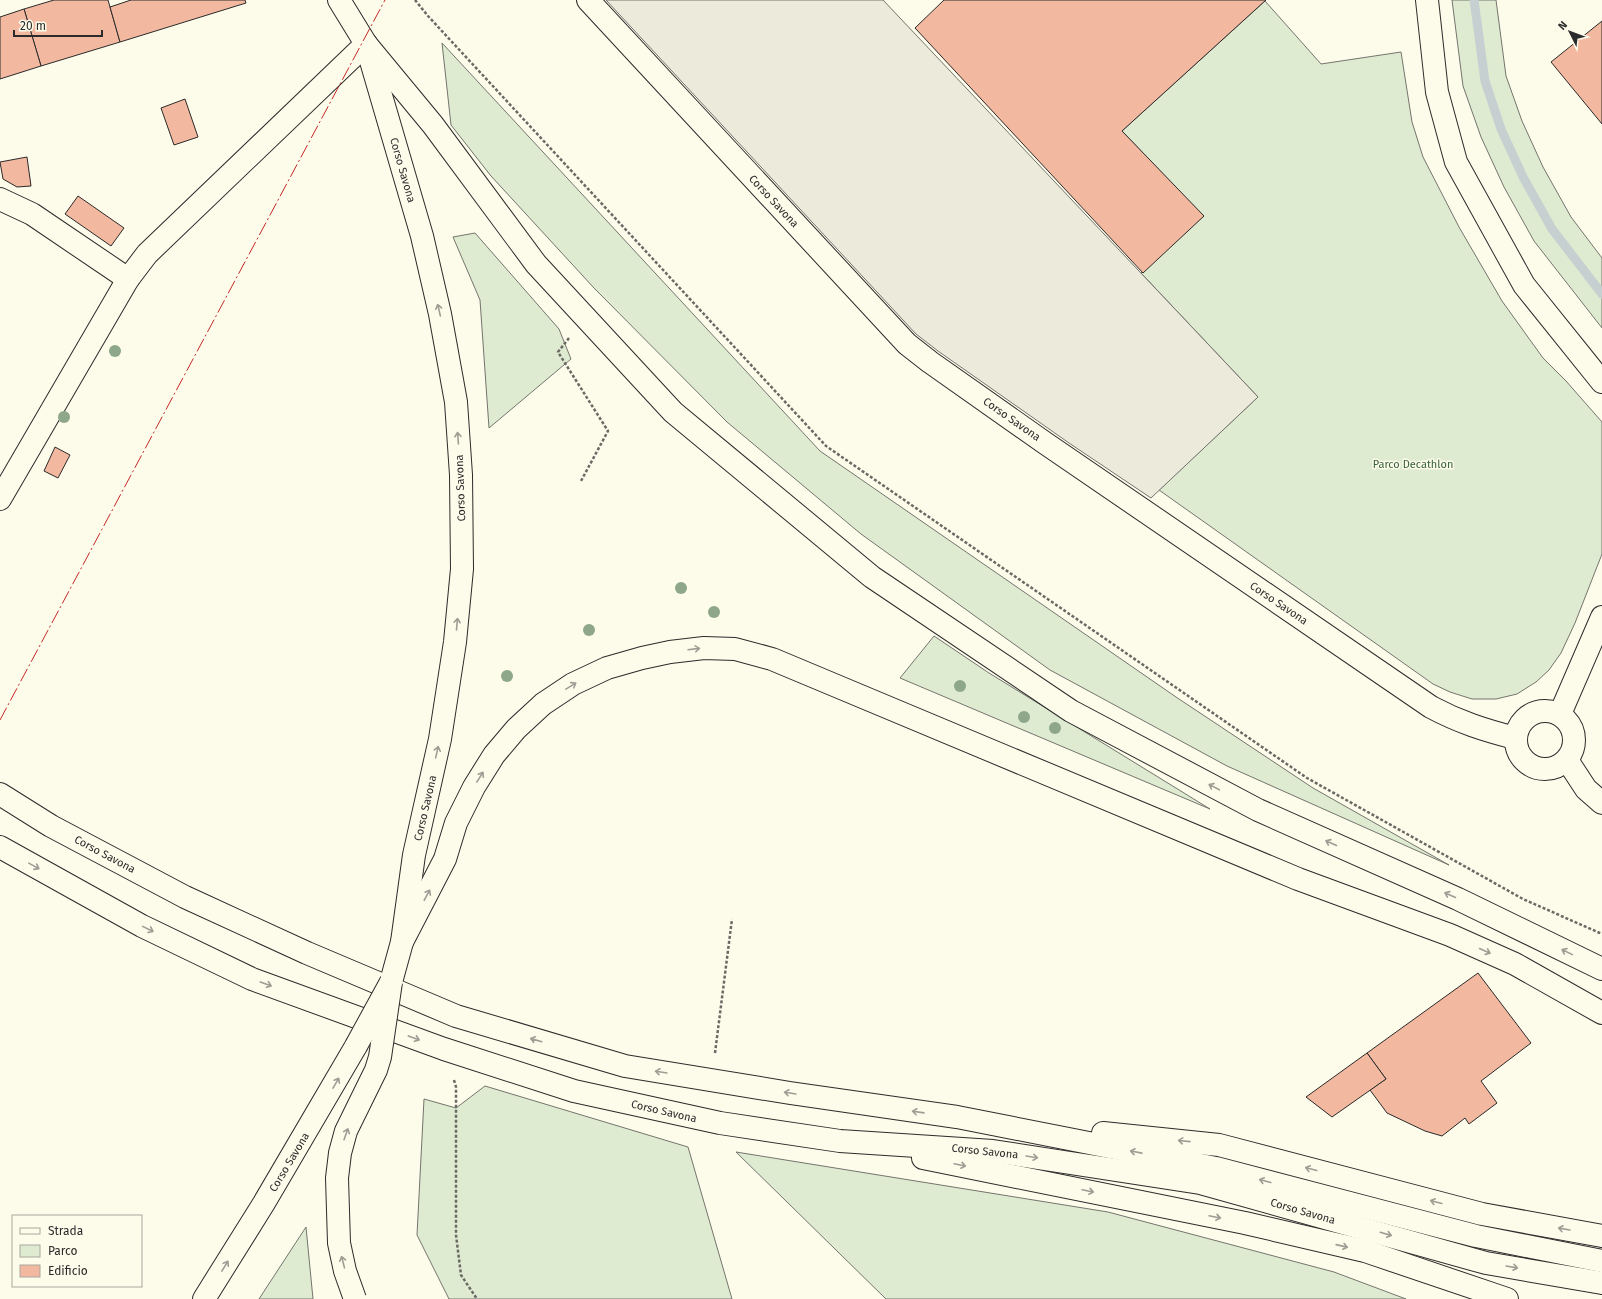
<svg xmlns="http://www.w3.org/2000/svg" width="1602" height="1299" font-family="'Fira Sans',sans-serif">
<rect width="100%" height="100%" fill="#fdfbea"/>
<g fill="#deebd1" stroke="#74746e">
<path d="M1452 0H1496L1506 76 1522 121 1543 167 1571 217 1602 258V328L1534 241 1504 187 1481 137 1463 86Z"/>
<path d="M1265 1 1321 64 1401 52 1412 122 1423 157 1459 227 1502 301 1543 358 1566 381 1602 422V554L1575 623 1561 653 1549 670 1536 682 1517 694 1496 699H1472L1450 692 1433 684 1159 490 1258 397 1141 273 1203 216 1122 131Z"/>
<path d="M442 43 820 451 1176 697 1313 788 1449 865 1227 766 1050 670 861 534 727 422 594 288 491 176 451 125Z"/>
<path d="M475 233 559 329 571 359 489 428 480 300 453 237Z"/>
<path d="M934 636 989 673 1210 809 900 678Z"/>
<path d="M485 1086 688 1147 732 1299H449L417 1235 424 1099 456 1108Z"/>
<path d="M736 1152 1108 1212 1334 1272 1406 1299H886Z"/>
<path d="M306 1227 313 1299H259Z"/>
</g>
<path fill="#eceadb" stroke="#74746e" d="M606 0H883L1258 397 1151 498 1069 443 938 351 916 334Z"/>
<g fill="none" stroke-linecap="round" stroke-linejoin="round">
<path stroke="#c7d0d0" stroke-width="9" d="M1474 0 1485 81 1501 129 1523 177 1552 229 1602 294"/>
</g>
<g fill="#f2b8a0" stroke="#2b2b2b">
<path d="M54 0H108L120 42 41 66 24 9Z"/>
<path d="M131 0H245L246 3 120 42 110 7Z"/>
<path d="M944 0H1266L1122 131 1204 216 1143 273 915 28Z"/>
<path d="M24 9 41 66 0 79V17Z"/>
<path d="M1602 21V124L1551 62Z"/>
<path d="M185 99 198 137 174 145 161 108Z"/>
<path d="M27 157 31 186 17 187 3 179 0 162Z"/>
<path d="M78 196 124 228 111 246 65 214Z"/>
<path d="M55 447 70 455 58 478 44 471Z"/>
<path d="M1478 973 1531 1043 1481 1081 1497 1103 1469 1124 1465 1118 1442 1136 1425 1131 1387 1113 1370 1090 1386 1079 1367 1053Z"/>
<path d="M1367 1053 1386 1079 1332 1117 1306 1097Z"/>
</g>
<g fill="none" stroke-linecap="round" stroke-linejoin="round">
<defs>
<g id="minor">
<path d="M588 0 907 344 930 362 1045 443 1431 707C1459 722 1484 730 1515 738"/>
<path d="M1427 0 1437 92 1456 162 1524 285 1602 382"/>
<path d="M0 199 32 214 128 279"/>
<path d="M0 499 128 279 147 254 366 44"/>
<circle cx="1545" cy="740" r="29"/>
<path d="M1560 714 1602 617"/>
<path d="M1567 760 1586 789 1602 803"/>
</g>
<g id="primary">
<path d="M339 0 366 44 422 236 440 314 456 402 461 475 462 569 455 642 440 739 414 855 402 942 391 982"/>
<path d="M366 44 433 125 536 264 673 412 872 577 1071 711 1258 810 1458 899 1602 969"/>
<path d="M0 794 51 826 185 897 307 953 456 1016 625 1066 790 1093 957 1117 1216 1168 1476 1236 1602 1261"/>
<path d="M0 847 142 926 252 979 444 1049 574 1091 720 1123 840 1141 993 1151 1200 1183 1486 1263 1602 1283"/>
<path d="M402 942 445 859 456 823 474 787 494 755 516 729 543 704 573 684 607 668 642 658 670 652 704 648 735 649 772 659 1298 879 1450 935 1515 964 1602 1013"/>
<path d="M1103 1133 1219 1145 1482 1214 1602 1236"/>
<path d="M923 1158 1245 1223 1365 1251 1507 1299"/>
<path d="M204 1299 264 1203 356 1046"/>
</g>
</defs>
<use href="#minor" stroke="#2b2b2b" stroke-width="24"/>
<use href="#primary" stroke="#2b2b2b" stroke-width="24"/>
<g stroke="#6a6964" stroke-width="2.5" stroke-dasharray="3 2" stroke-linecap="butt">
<path d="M415 0 428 16 826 446 1307 778 1523 899 1602 934"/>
<path d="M569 338 558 352 608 431 581 481"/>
<path d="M715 1053 732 919"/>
<path d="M454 1080 456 1087V1235L461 1275 477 1299"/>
</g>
<use href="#minor" stroke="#fdfbea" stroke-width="22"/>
<use href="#primary" stroke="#fdfbea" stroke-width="22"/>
<defs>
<path id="primary-bridge" d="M356 1046 391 982"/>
<path id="motorway-bridge" d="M355 1299 345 1271 339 1243 337 1178 340 1153 346 1131 376 1070 380 1057 391 982"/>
</defs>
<use href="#primary-bridge" stroke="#2b2b2b" stroke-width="24" stroke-linecap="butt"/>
<use href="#motorway-bridge" stroke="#2b2b2b" stroke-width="24" stroke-linecap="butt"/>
<use href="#primary-bridge" stroke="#fdfbea" stroke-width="22"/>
<use href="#motorway-bridge" stroke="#fdfbea" stroke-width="22"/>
<path stroke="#c62828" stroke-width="1" stroke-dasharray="14 3 2 3" stroke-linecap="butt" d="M0 720 385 0"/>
</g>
<g fill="#8ea78a">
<circle cx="115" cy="351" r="6"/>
<circle cx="64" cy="417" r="6"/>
<circle cx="681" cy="588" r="6"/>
<circle cx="714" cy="612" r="6"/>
<circle cx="589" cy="630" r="6"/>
<circle cx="507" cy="676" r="6"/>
<circle cx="960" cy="686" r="6"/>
<circle cx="1024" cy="717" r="6"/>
<circle cx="1055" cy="728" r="6"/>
</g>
<defs><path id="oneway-shaft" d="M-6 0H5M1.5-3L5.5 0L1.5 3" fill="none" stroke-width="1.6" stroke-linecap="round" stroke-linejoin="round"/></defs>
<g stroke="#9e9d94">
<use href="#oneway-shaft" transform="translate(439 310) rotate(-103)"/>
<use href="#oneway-shaft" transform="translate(458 438) rotate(-94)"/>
<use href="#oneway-shaft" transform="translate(457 624) rotate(-85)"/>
<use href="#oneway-shaft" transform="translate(694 649) rotate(-7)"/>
<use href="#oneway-shaft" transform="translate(571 686) rotate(-31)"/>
<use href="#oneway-shaft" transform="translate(437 752) rotate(-77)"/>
<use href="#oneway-shaft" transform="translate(480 777) rotate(-58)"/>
<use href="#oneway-shaft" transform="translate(1214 787) rotate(-152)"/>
<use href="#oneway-shaft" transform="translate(1331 843) rotate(-156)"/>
<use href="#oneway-shaft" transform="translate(34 866) rotate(29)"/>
<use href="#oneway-shaft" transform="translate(427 895) rotate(-62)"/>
<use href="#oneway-shaft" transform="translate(1450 895) rotate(-156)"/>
<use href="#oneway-shaft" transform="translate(148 929) rotate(26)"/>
<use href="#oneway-shaft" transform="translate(1485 951) rotate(24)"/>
<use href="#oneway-shaft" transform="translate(1567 952) rotate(-154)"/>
<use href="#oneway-shaft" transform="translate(266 984) rotate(20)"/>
<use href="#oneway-shaft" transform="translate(414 1038) rotate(20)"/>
<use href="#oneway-shaft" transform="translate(536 1040) rotate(-164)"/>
<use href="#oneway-shaft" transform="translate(661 1072) rotate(-171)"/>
<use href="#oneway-shaft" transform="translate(336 1083) rotate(-60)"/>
<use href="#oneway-shaft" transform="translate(790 1093) rotate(-171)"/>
<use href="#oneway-shaft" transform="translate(918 1112) rotate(-172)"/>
<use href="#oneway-shaft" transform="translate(346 1134) rotate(-71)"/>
<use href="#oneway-shaft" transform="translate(1184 1141) rotate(-174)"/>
<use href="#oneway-shaft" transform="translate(1136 1152) rotate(-169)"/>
<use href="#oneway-shaft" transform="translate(1032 1157) rotate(9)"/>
<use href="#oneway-shaft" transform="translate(960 1165) rotate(12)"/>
<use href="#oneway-shaft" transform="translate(1311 1169) rotate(-165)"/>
<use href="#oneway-shaft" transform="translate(1265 1181) rotate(-165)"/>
<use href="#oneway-shaft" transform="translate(1088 1191) rotate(12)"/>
<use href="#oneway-shaft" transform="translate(1436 1202) rotate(-165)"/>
<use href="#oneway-shaft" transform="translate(1215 1217) rotate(12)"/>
<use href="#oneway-shaft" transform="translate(1564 1229) rotate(-170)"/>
<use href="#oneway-shaft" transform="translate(1386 1234) rotate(16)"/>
<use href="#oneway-shaft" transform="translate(1342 1246) rotate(13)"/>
<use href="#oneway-shaft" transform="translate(343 1262) rotate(-104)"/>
<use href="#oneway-shaft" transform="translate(225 1266) rotate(-58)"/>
<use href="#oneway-shaft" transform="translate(1512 1267) rotate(10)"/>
</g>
<g text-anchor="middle" stroke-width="3" stroke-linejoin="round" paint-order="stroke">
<g font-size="11" fill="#2b2b2b" stroke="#fdfbea">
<text transform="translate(403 170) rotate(74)" y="4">Corso Savona</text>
<text transform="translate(774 201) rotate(47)" y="4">Corso Savona</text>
<text transform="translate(1012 419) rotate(35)" y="4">Corso Savona</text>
<text transform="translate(460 488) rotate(-92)" y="4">Corso Savona</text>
<text transform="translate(1279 603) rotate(34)" y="4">Corso Savona</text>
<text transform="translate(425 808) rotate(-77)" y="4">Corso Savona</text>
<text transform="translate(105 854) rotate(28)" y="4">Corso Savona</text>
<text transform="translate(664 1111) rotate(13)" y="4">Corso Savona</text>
<text transform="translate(985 1151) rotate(6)" y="4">Corso Savona</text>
<text transform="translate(289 1162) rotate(-59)" y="4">Corso Savona</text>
<text transform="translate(1303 1211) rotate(16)" y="4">Corso Savona</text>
</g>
<g font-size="11" fill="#34623c" stroke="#fdfbea">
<text x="1413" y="468">Parco Decathlon</text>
</g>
</g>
<rect x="12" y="1215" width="130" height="72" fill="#fdfbea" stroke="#a9a89e"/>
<rect x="20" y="1228" width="20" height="6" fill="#fdfbea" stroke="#a9a89e"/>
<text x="48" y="1235" font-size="12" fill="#2b2b2b">Strada</text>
<rect x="20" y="1245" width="20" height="12" fill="#deebd1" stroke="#a9a89e"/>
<text x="48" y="1255" font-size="12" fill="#2b2b2b">Parco</text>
<rect x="20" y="1265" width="20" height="12" fill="#f2b8a0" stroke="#a9a89e"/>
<text x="48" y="1275" font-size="12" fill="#2b2b2b">Edificio</text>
<g transform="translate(1570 32) rotate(312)" stroke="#fdfbea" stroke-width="3" paint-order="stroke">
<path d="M0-3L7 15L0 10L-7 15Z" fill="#2b2b2b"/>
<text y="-6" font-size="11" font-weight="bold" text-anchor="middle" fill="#2b2b2b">N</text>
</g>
<path d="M14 30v6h88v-6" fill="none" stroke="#2b2b2b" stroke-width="2"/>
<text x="20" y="30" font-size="12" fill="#2b2b2b" stroke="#fdfbea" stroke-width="3" paint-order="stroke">20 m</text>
</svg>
